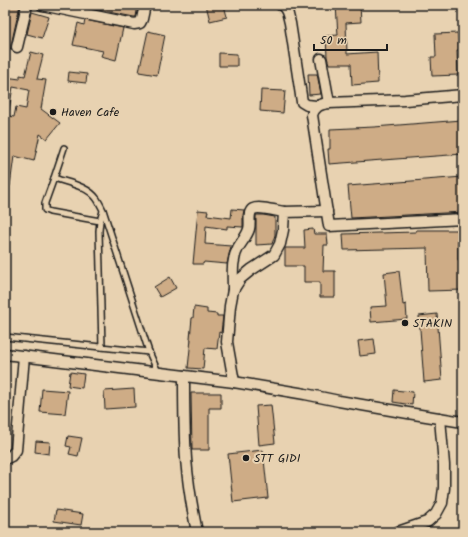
<svg xmlns="http://www.w3.org/2000/svg" width="468" height="537" font-family="Kalam,sans-serif">
<rect width="100%" height="100%" fill="#e8d2b1"/>
<filter id="ink" filterUnits="userSpaceOnUse"><feTurbulence type="fractalNoise" baseFrequency=".025" numOctaves="2"/><feDisplacementMap in="SourceGraphic" scale="8" xChannelSelector="R" yChannelSelector="G"/><feConvolveMatrix kernelMatrix="1 2 1 2 8 2 1 2 1" color-interpolation-filters="sRGB"/></filter>
<g filter="url(#ink)">
<g fill="#ceac86" stroke="#1c1c1c">
<path d="M5 5H20L11 45V49L5 48Z"/>
<path d="M88 5H116L122 7 123 5H138L136 17H134L88 8Z"/>
<path d="M206 5H224L227 17 210 21Z"/>
<path d="M336 5H360L361 22 346 23 347 54 377 52 378 83 352 85 351 64H329L327 57 326 36 338 35Z"/>
<path d="M32 12 49 17 42 38 27 34Z"/>
<path d="M85 20 123 28 116 60 101 56 103 51 73 45 78 23 84 25Z"/>
<path d="M148 31 165 35 157 75 139 72Z"/>
<path d="M458 33 459 50H457L458 75 432 76 431 57H436L435 34Z"/>
<path d="M31 52 43 55 37 79 46 80 41 109 60 123 47 139 40 134 34 161 14 156 10 186 5 185V115L14 117 16 107 26 109 29 90 13 87 9 110 5 109V77L20 79V75L25 76Z"/>
<path d="M219 53 237 54V66H219Z"/>
<path d="M69 72 87 74 86 83 68 81Z"/>
<path d="M308 74H317L321 94 309 95Z"/>
<path d="M261 90 285 91 283 113 260 111Z"/>
<path d="M462 120 463 135H462L463 154 329 164 328 149H330V129L374 127Z"/>
<path d="M463 177V212L351 218 348 186Z"/>
<path d="M232 209 244 210 243 215V227L227 226V229L206 226 205 244 231 246 227 264 204 262 203 264H193L198 210 208 211 207 215 231 218Z"/>
<path d="M256 215H263L275 217V235L272 244 256 245Z"/>
<path d="M313 229 314 234H327L328 245H324L323 271H335V297H320V282H304V266H285V248H305L304 230Z"/>
<path d="M416 230H458V260H463V290L428 291 427 248 344 250 343 234 416 232Z"/>
<path d="M399 271 403 305 406 304 407 319 371 322 370 307 387 306 384 273Z"/>
<path d="M170 277 176 288 160 297 154 287Z"/>
<path d="M194 307 207 309V313L217 314V316H223L221 333 219 332 217 349 205 348 203 369 188 368 191 339H190L192 318H193Z"/>
<path d="M437 314 442 380 424 382 419 316Z"/>
<path d="M374 339 376 354 360 356 358 341Z"/>
<path d="M70 372 84 374 82 388 68 386Z"/>
<path d="M42 389 68 391 65 414 40 412Z"/>
<path d="M134 389 135 407 105 409 104 391Z"/>
<path d="M394 390 413 392 412 405 393 402Z"/>
<path d="M191 393H221V408H209V450H192Z"/>
<path d="M271 405 275 443 259 445 256 406Z"/>
<path d="M68 436 82 438 78 456 69 454 71 447 66 446Z"/>
<path d="M36 441 50 442 49 454 35 452Z"/>
<path d="M263 450 268 498 233 502 228 454Z"/>
<path d="M56 510 83 514 81 525 54 521Z"/>
</g>
<g fill="none" stroke-linecap="round" stroke-linejoin="round">
<defs>
<g id="service">
<path d="M64 148 54 178C68 183 88 186 97 199 99 202 101 206 103 210L149 352 158 372"/>
<path d="M54 178 45 203V210L50 212 100 221"/>
<path d="M5 337 149 352"/>
<path d="M102 347 99 231 100 221 103 211"/>
</g>
<g id="minor">
<path d="M42 5 134 24 140 23 142 19 145 5"/>
<path d="M281 5C288 8 288 16 290 23L302 102 307 105 316 106"/>
<path d="M17 47 27 5"/>
<path d="M321 59 329 103"/>
<path d="M463 95 405 100 329 103C320 104 315 106 312 115L329 226 463 219"/>
<path d="M233 290C233 275 231 261 238 248 242 241 247 236 249 229 251 223 247 213 253 209 259 206 277 211 284 212"/>
<path d="M5 354 234 382 305 394 339 401 408 413 463 422"/>
<path d="M184 376C184 403 184 431 186 459 188 483 192 508 197 532"/>
<path d="M234 382 227 342 230 306 233 290 240 279 251 270 274 255 280 244 283 230 284 212 327 211"/>
<path d="M5 459 11 456 16 450 24 356"/>
<path d="M398 532 427 522 436 514 442 503 444 488V465L440 418"/>
</g>
</defs>
<use href="#service" stroke="#1c1c1c" stroke-width="8"/>
<use href="#minor" stroke="#1c1c1c" stroke-width="13"/>
<use href="#service" stroke="#e8d2b1" stroke-width="5"/>
<use href="#minor" stroke="#e8d2b1" stroke-width="10"/>
</g>
</g>
<g fill="#1c1c1c" stroke="#e8d2b1" stroke-width="1.5">
<circle cx="53" cy="112" r="4"/>
<circle cx="405" cy="323" r="4"/>
<circle cx="246" cy="458" r="4"/>
</g>
<g text-anchor="middle" stroke-width="4" stroke-linejoin="round" paint-order="stroke">
<g font-size="12" fill="#1c1c1c" stroke="#e8d2b1" text-anchor="start">
<text x="61" y="116">Haven Cafe</text>
<text x="413" y="327">STAKIN</text>
<text x="254" y="462">STT GIDI</text>
</g>
</g>
<rect width="468" height="537" fill="none" stroke="#e8d2b1" stroke-width="20"/>
<rect x="10" y="10" width="448" height="517" fill="none" stroke="#1c1c1c" stroke-width="1.5" filter="url(#ink)"/>
<path d="M314 44v6h73v-6" fill="none" stroke="#1c1c1c" stroke-width="2"/>
<text x="320" y="44" font-size="12" fill="#1c1c1c" stroke="#e8d2b1" stroke-width="3" paint-order="stroke">50 m</text>
</svg>
